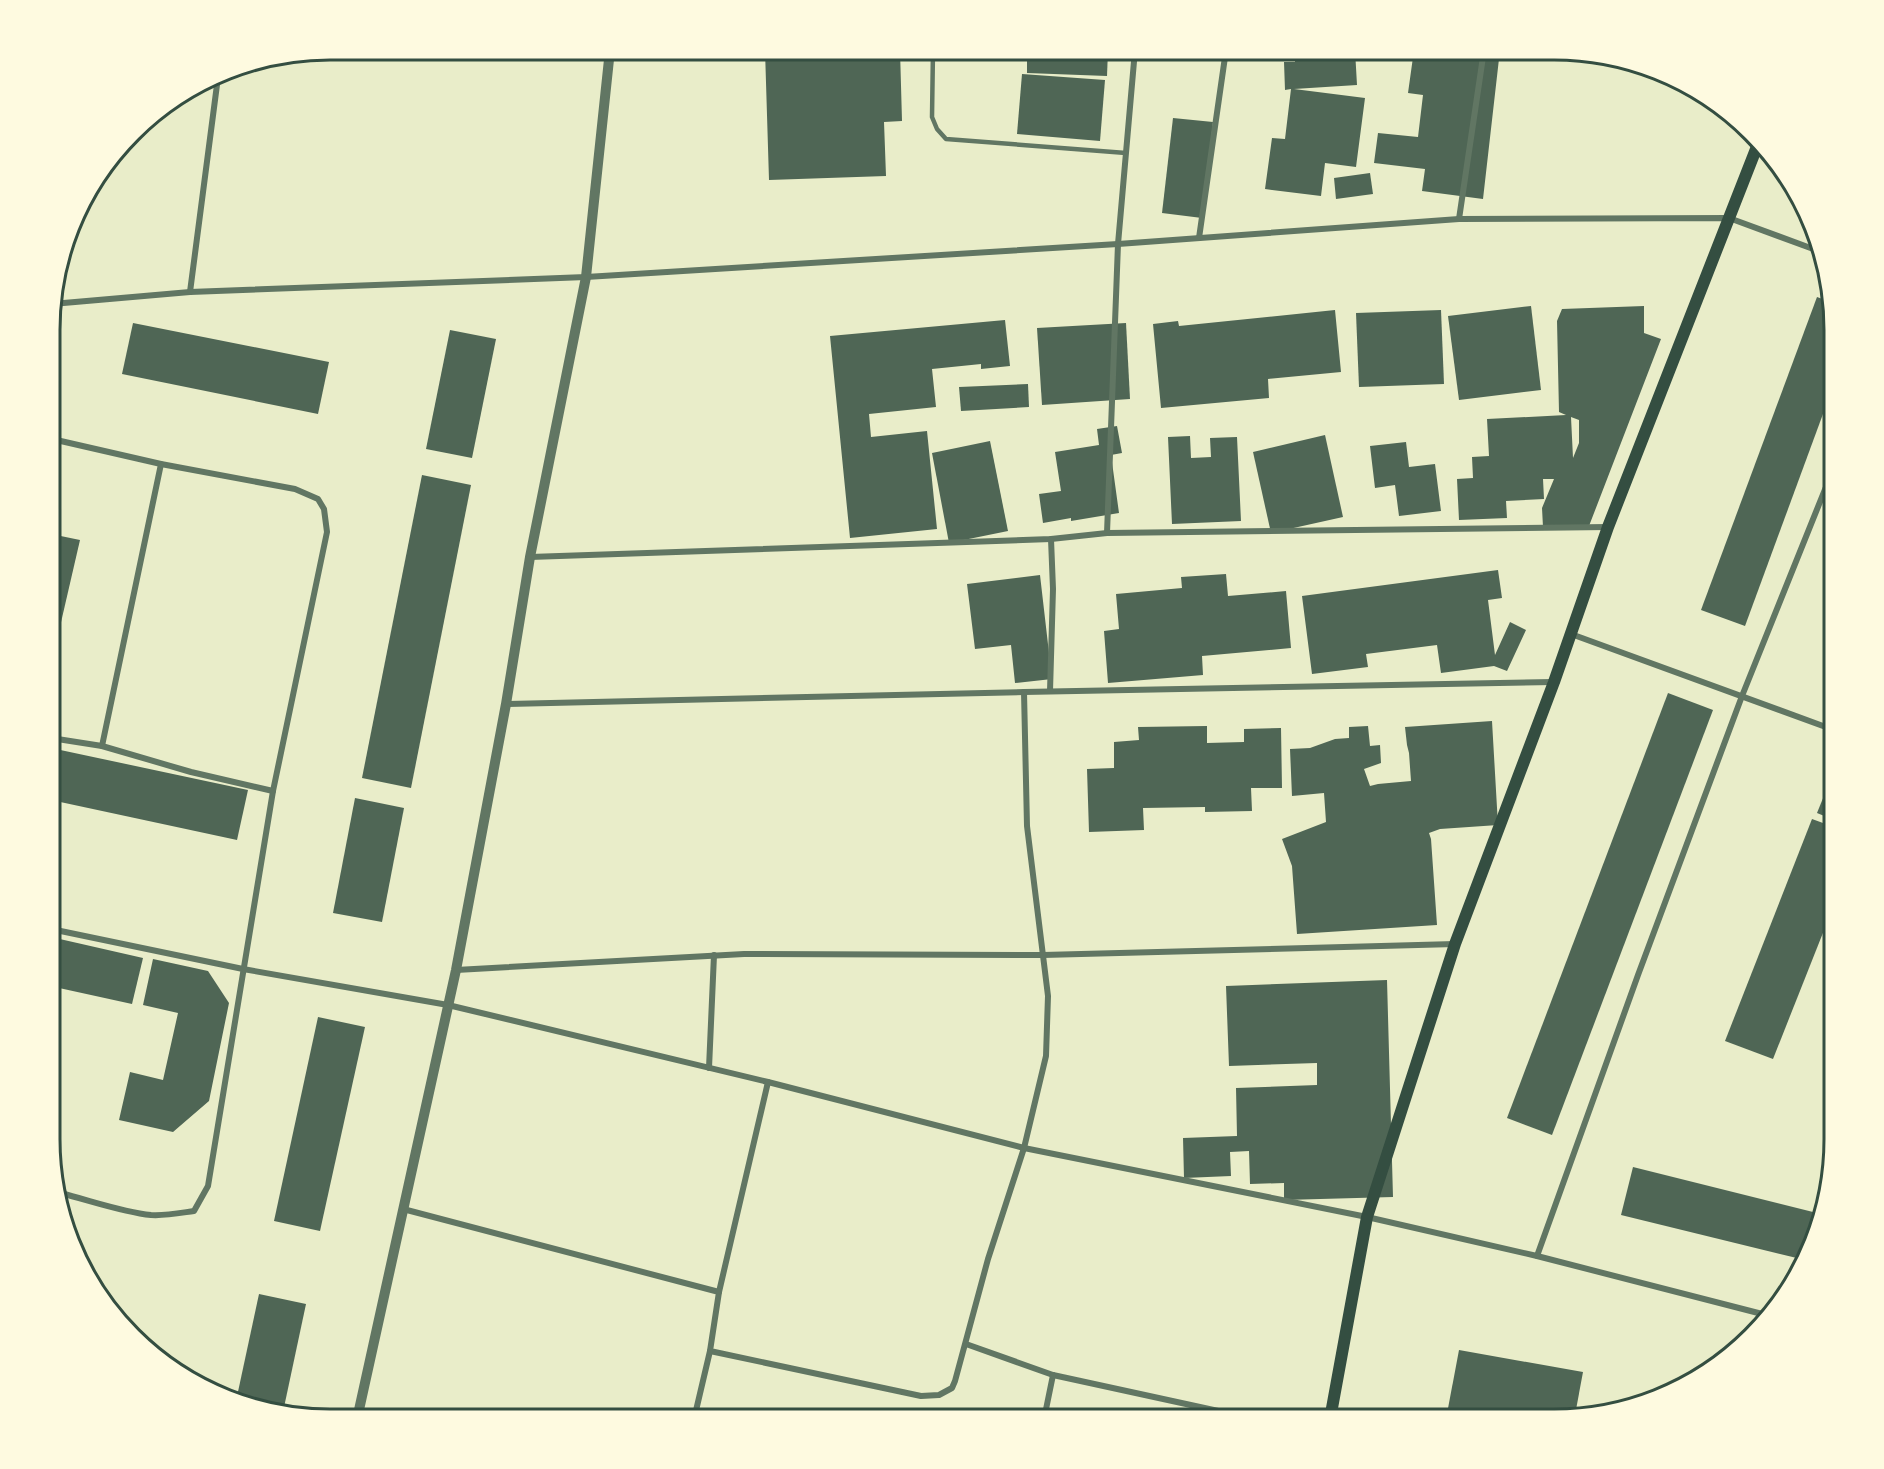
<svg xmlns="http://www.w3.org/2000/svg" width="1884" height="1469" font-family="'Playfair Display',serif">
<rect width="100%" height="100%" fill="#e9edc9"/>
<g fill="#4f6655" fill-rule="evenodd">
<path d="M765 50H900L902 121 884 122 886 176 769 180Z"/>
<path d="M1027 50H1108L1107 76 1027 73Z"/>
<path d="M1295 50H1355L1357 85 1294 89 1365 98 1356 167 1325 163 1321 196 1265 189 1272 138 1285 139 1291 89 1285 90 1284 62H1295Z"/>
<path d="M1414 50H1500L1483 199 1422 191 1425 169 1374 163 1378 133 1418 137 1423 95 1408 93Z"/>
<path d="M1022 74 1105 80 1100 141 1017 134Z"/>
<path d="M1173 118 1213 122 1202 218 1162 213Z"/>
<path d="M1370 173 1373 194 1336 199 1334 178Z"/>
<path d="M1817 297 1828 301 1834 329V384L1745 626 1701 610Z"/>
<path d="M1531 306 1541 390 1459 400 1448 316Z"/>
<path d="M1644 306V333L1661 339 1589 526 1543 527 1542 508 1554 479H1543L1544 499 1506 501 1507 518 1459 520 1457 479 1473 478 1472 457 1489 456 1487 419 1566 415 1559 412 1557 321 1562 309ZM1571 417 1579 420V443L1573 458Z"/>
<path d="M1335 310 1341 372 1268 379 1269 398 1161 408 1153 324 1178 321 1179 326Z"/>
<path d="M1441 310 1444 384 1359 387 1356 313Z"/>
<path d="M1005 320 1010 366 981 369V364L932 369 936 407 869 414 871 437 927 431 937 529 850 538 830 336Z"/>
<path d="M133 323 329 362 318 414 122 374Z"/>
<path d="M1126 323 1130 399 1042 405 1037 328Z"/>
<path d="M450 330 496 339 472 458 426 449Z"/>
<path d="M1028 384 1029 407 961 411 959 387Z"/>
<path d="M1117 426 1122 453 1111 455 1119 513 1071 521V518L1043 523 1039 494 1061 491 1055 452 1099 445 1097 429Z"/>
<path d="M1325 435 1343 517 1271 533 1253 452Z"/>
<path d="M1190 436 1191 458 1211 457 1210 438 1237 437 1241 521 1172 524 1168 437Z"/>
<path d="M990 441 1008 531 949 543 932 453Z"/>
<path d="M1406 442 1409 467 1435 464 1441 511 1399 516 1395 485 1375 488 1370 446Z"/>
<path d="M422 475 471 485 411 788 362 778Z"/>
<path d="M51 534 80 540 53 657H51Z"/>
<path d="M1498 570 1502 598 1488 600 1495 655 1510 622 1526 630 1507 671 1494 666 1441 673 1437 645 1366 654 1368 667 1312 674 1302 596Z"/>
<path d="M1226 574 1228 596 1286 591 1291 648 1202 656 1203 675 1108 683 1104 631 1119 629 1116 594 1182 588 1181 577Z"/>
<path d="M1040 575 1052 679 1015 683 1011 645 975 649 967 584Z"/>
<path d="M1668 693 1713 710 1552 1135 1507 1118Z"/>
<path d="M1492 721 1498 825 1440 829 1429 833 1431 839 1437 925 1297 934 1292 866 1282 839 1326 822 1324 793 1292 796 1290 749 1310 748 1335 739 1349 738V727L1368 726 1370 746 1380 745 1381 763 1364 769 1370 786 1378 784 1411 781 1409 753 1407 745 1405 727Z"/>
<path d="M1207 726V743L1244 742V729L1281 728 1282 788H1251L1252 811 1205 812V807L1143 808 1144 830 1089 832 1087 769 1114 768V742L1139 740 1138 727Z"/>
<path d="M51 748 248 790 237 840 51 800Z"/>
<path d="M1834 771V820L1817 813Z"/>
<path d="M355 798 404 808 382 922 333 913Z"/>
<path d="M1812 819 1834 827V905L1773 1059 1725 1041Z"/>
<path d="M51 937 143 958 132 1004 50 986Z"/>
<path d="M153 959 208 971 229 1003 209 1101 173 1132 119 1120 130 1072 163 1080 178 1013 143 1005Z"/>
<path d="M1387 980 1393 1197 1284 1200V1183L1250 1184 1249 1151 1230 1152 1231 1176 1184 1178 1183 1138 1237 1136 1236 1088 1317 1085V1063L1229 1066 1226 986Z"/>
<path d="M318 1017 365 1027 320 1231 274 1221Z"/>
<path d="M1633 1167 1821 1214 1813 1247 1805 1260 1621 1215Z"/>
<path d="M259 1294 306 1304 283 1412 236 1401Z"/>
<path d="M1459 1350 1583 1372 1575 1415 1554 1419H1446Z"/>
</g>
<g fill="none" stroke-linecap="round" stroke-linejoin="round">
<path stroke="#617663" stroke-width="4.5" d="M933 50 932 117 937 129 946 139 1126 153"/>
<g stroke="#617663" stroke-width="6">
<path d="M1459 219 1484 50"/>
<path d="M1199 238 1226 50"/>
<path d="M190 292 218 77"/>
<path d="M52 304 190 292 586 277 1118 244 1459 219 1729 218 1816 250"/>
<path d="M52 439 161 464 295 489 318 499 324 509 327 532 273 791 208 1186 194 1211C180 1213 165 1216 151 1215 122 1212 89 1200 60 1193"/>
<path d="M1107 533 1118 244 1135 50"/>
<path d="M530 557 1051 539 1107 533 1608 527"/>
<path d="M1571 634 1834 730"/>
<path d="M1050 691 1053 589 1051 539"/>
<path d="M506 704 1024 692 1553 682"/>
<path d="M51 738 102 746 191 772 273 791"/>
<path d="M102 746 161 464"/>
<path d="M51 929 243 969 448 1005 768 1082 1024 1148 1367 1217 1537 1256 1770 1316"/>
<path d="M456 970 744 954 1043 955 1455 944"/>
<path d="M709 1068 714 955"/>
<path d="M403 1209 719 1292 710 1351 921 1396 939 1395 952 1388 955 1381 988 1259 1024 1148 1046 1056 1048 996 1027 826 1024 692"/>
<path d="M1537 1256 1638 975 1742 696 1834 467"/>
<path d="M719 1292 768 1082"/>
<path d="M966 1344 1053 1375 1255 1419"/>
<path d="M694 1419 710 1351"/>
<path d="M1044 1419 1053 1375"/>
</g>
<path stroke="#617663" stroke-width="10" d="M357 1419 456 970 506 704 530 557 586 277 610 50"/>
<path stroke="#344e41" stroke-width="12" d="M1330 1419 1367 1217 1455 944 1554 682 1608 527 1758 144"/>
</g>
<path d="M0 0H1884V1469H0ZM330 60H1554A270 270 0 0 1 1824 330V1139A270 270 0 0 1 1554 1409H330A270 270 0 0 1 60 1139V330A270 270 0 0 1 330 60Z" fill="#fefae0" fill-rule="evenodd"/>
<path fill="none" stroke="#344e41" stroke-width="3" d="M330 60H1554A270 270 0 0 1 1824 330V1139A270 270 0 0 1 1554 1409H330A270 270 0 0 1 60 1139V330A270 270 0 0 1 330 60Z"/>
</svg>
